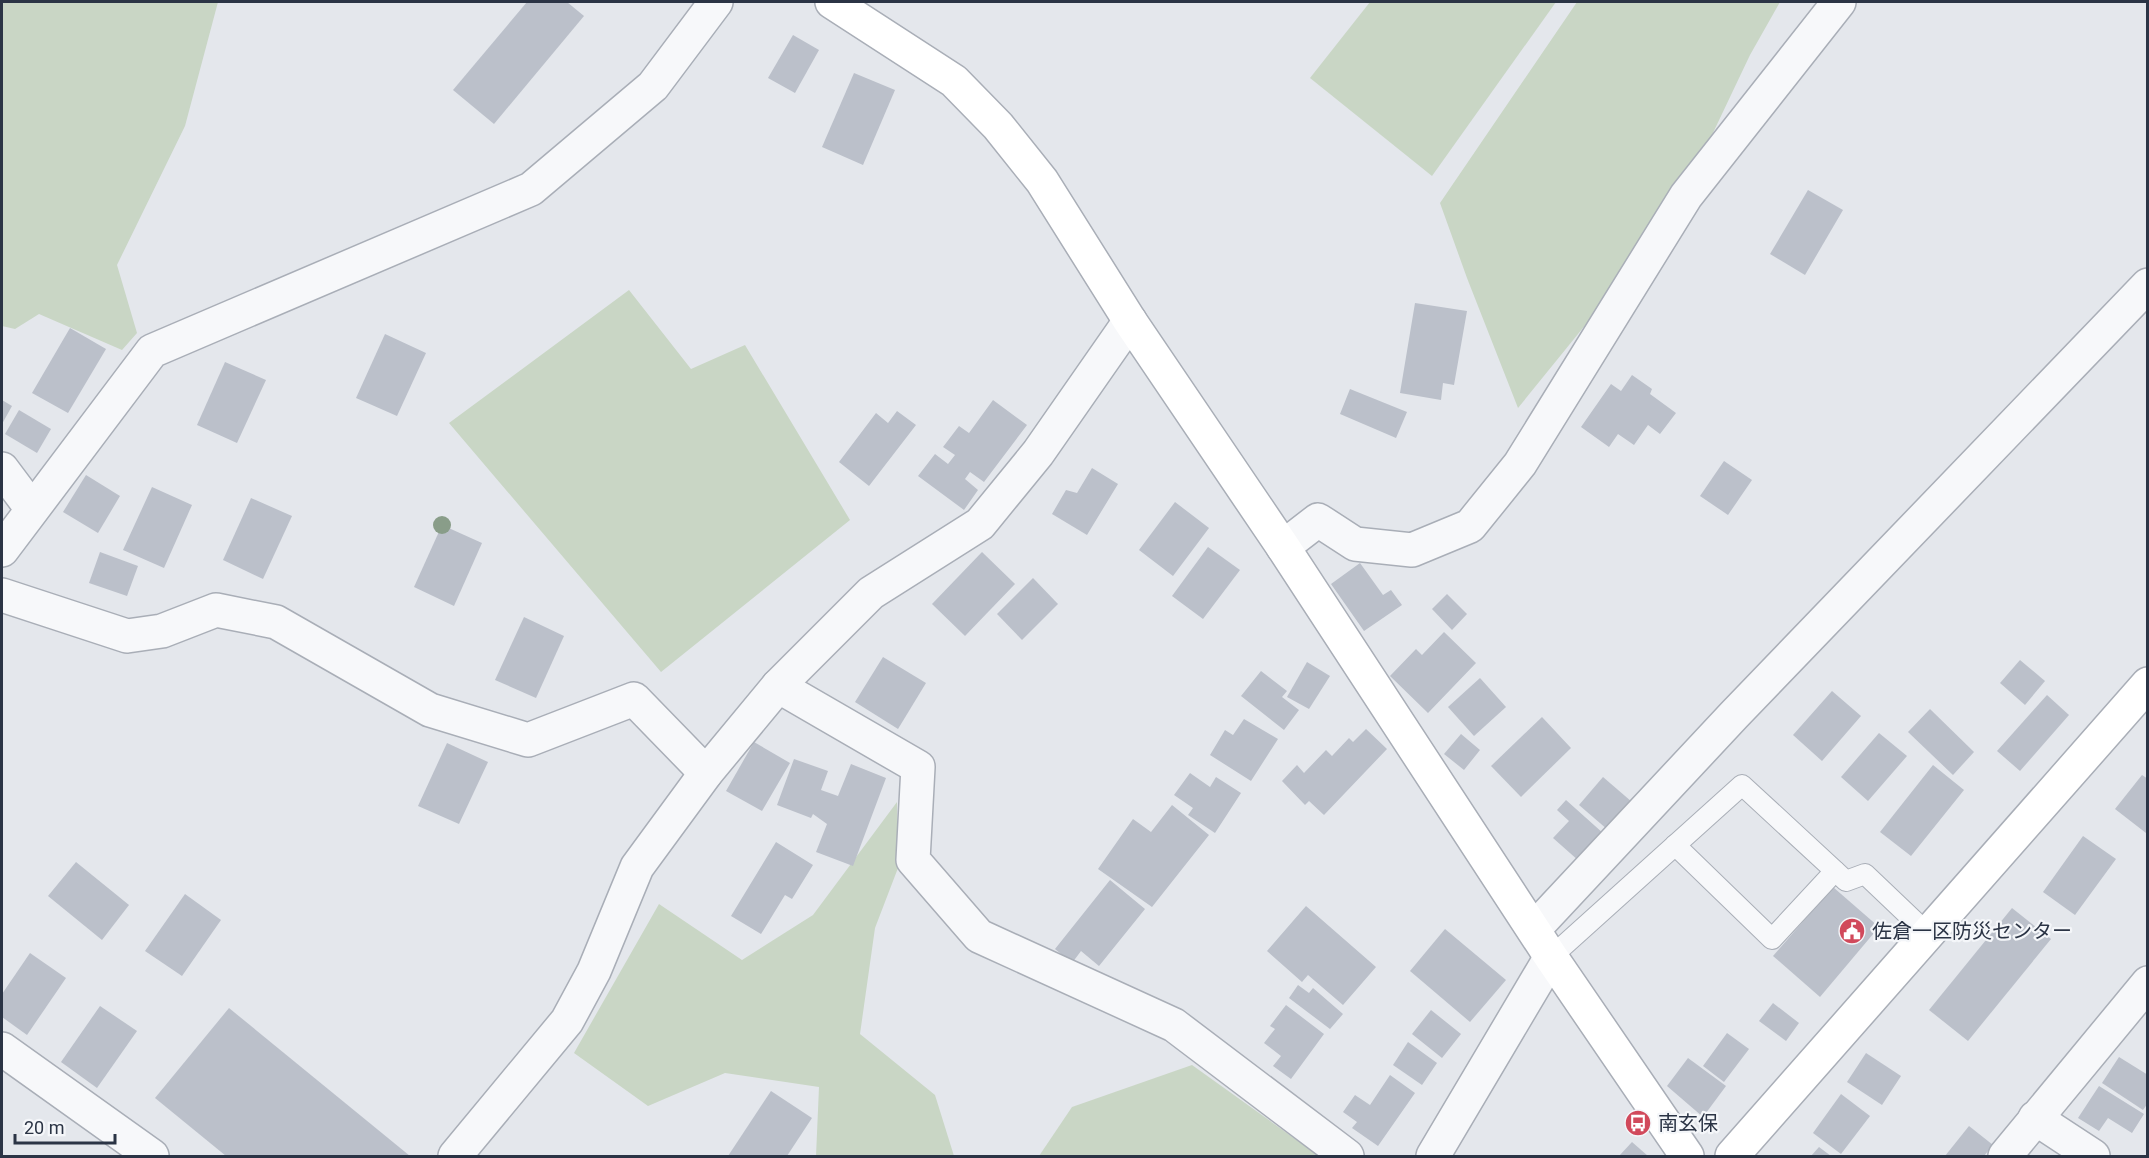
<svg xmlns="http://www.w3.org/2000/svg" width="2149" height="1158" font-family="Roboto,'Noto Sans JP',sans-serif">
<rect width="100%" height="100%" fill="#e4e7ec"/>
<g fill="#c9d6c5">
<path d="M2 2H218L185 126 117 265 137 333 122 350 39 314 15 329 2 326Z"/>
<path d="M1370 2H1556L1432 176 1310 78Z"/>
<path d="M1577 2H1780L1750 55 1673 217 1518 408 1467 278 1440 203Z"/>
<path d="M629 290 691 369 745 345 850 520 661 672 449 423Z"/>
<path d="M897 802 898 868 875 928 860 1034 935 1095 954 1156H816L819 1087 725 1073 648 1106 574 1053 659 904 742 960 813 915Z"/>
<path d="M1192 1065 1319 1156H1039L1072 1107Z"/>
</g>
<g fill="#bbc0ca">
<path d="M527 2H567L584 16 494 124 453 90Z"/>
<path d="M793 35 819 50 795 93 768 78Z"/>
<path d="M854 73 895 90 863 165 822 147Z"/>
<path d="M1808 190 1843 210 1805 275 1770 254Z"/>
<path d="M1415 303 1467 311 1454 385 1443 383 1441 400 1400 393Z"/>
<path d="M70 328 106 349 68 413 32 393Z"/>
<path d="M385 334 426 353 397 416 356 398Z"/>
<path d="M225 362 266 380 237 443 197 425Z"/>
<path d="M1632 375 1652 389 1650 394 1676 413 1660 434 1648 425 1634 445 1618 434 1609 447 1581 427 1611 384 1621 391Z"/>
<path d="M1350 389 1407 412 1396 438 1340 414Z"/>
<path d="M2 400 12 406 2 424Z"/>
<path d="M993 400 1027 425 984 482 970 472 965 479 978 490 964 510 918 476 935 454 948 464 955 455 943 447 959 426 969 433Z"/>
<path d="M19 410 51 429 37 453 5 434Z"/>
<path d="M897 411 916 425 869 486 839 462 876 413 888 423Z"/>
<path d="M1724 461 1752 480 1728 515 1700 496Z"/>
<path d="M1092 468 1118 484 1087 535 1052 514 1066 490 1077 493Z"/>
<path d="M86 475 120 496 98 533 63 512Z"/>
<path d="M152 487 192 505 164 568 123 550Z"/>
<path d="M251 498 292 516 263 579 223 560Z"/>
<path d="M1175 502 1209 528 1173 576 1139 550Z"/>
<path d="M442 525 482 543 454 606 414 587Z"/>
<path d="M1208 547 1240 570 1203 619 1172 596Z"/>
<path d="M100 552 138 566 127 596 89 583Z"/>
<path d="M982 552 1015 584 965 636 932 604Z"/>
<path d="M1360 563 1383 595 1391 590 1402 605 1364 631 1331 584Z"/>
<path d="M1033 578 1058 604 1022 640 997 614Z"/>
<path d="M1447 594 1467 614 1452 630 1432 609Z"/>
<path d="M524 617 564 636 536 698 495 680Z"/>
<path d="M1444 632 1476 663 1428 713 1390 676 1416 649 1422 655Z"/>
<path d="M883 657 926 683 898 729 855 702Z"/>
<path d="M2020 660 2045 681 2025 705 2000 683Z"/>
<path d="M1307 662 1330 676 1309 709 1287 697Z"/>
<path d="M1261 671 1287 691 1282 697 1299 710 1284 730 1241 696Z"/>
<path d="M1480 678 1506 707 1474 736 1448 707Z"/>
<path d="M1832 691 1861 716 1822 761 1793 735Z"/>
<path d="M2047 695 2069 715 2020 771 1997 751Z"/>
<path d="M1930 709 1974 752 1953 775 1908 732Z"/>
<path d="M1542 717 1571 748 1521 797 1491 766Z"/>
<path d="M1244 719 1278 739 1251 781 1210 755 1225 730 1233 735Z"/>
<path d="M1366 729 1387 749 1324 815 1309 801 1305 805 1282 781 1297 765 1304 773 1326 750 1332 756 1349 738 1353 742Z"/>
<path d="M1879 733 1907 756 1868 801 1841 777Z"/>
<path d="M1461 734 1480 750 1464 770 1444 754Z"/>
<path d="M754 742 790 763 762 811 726 791Z"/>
<path d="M447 743 488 762 459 824 418 806Z"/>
<path d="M794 759 828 771 821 790 838 796 851 764 886 778 853 866 816 852 827 824 813 814 811 818 777 805Z"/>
<path d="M1933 765 1964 790 1911 856 1880 832Z"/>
<path d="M1190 773 1210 787 1216 777 1241 793 1215 833 1188 815 1193 808 1174 795Z"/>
<path d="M2142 775 2148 779 2146 833 2115 809Z"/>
<path d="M1603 777 1632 802 1608 830 1579 805Z"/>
<path d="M1566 800 1604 834 1579 861 1553 838 1569 821 1557 810Z"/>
<path d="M1172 805 1209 835 1152 907 1098 869 1133 819 1151 832Z"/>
<path d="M2083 836 2116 859 2075 915 2043 892Z"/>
<path d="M776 842 813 865 792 899 785 895 761 934 731 916Z"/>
<path d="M76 862 129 905 102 940 48 896Z"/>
<path d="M1110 880 1145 909 1099 966 1081 951 1072 963 1055 949Z"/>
<path d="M1833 887 1879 927 1820 997 1773 956Z"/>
<path d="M185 894 221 920 182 976 145 951Z"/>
<path d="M1306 906 1376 967 1343 1005 1308 975 1302 982 1267 951Z"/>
<path d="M2012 908 2051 939 1968 1041 1929 1010Z"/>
<path d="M1445 929 1506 980 1470 1022 1410 971Z"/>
<path d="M30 953 66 978 27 1035 2 1017V994Z"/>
<path d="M1298 985 1309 993 1313 988 1343 1014 1330 1029 1289 998Z"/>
<path d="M1773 1003 1799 1023 1786 1041 1759 1021Z"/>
<path d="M1286 1005 1324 1034 1291 1079 1273 1066 1281 1056 1264 1043 1275 1029 1270 1026Z"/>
<path d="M100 1006 137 1031 97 1088 61 1062Z"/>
<path d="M229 1008 410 1156H226L155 1098Z"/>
<path d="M1431 1010 1461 1034 1442 1058 1412 1034Z"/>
<path d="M1727 1033 1749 1049 1724 1082 1703 1066Z"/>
<path d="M1408 1042 1437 1063 1422 1085 1393 1065Z"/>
<path d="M1866 1053 1901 1076 1882 1105 1847 1082Z"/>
<path d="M2119 1057 2148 1075V1103L2143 1110 2102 1083Z"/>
<path d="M1688 1058 1726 1086 1703 1117 1667 1086Z"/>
<path d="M1390 1075 1415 1093 1378 1146 1352 1128 1357 1122 1343 1112 1355 1095 1370 1105Z"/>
<path d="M2099 1086 2144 1114 2132 1133 2108 1118 2099 1131 2078 1118Z"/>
<path d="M771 1091 812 1118 787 1156H728Z"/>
<path d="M1841 1094 1870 1116 1841 1154 1813 1133Z"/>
<path d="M1969 1126 1993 1145 1984 1156H1945Z"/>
<path d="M1632 1142 1648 1156H1619Z"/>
<path d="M1819 1147 1831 1156H1811Z"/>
</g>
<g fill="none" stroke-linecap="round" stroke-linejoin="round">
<defs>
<g id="lane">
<path d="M1675 845 1772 939 1835 871"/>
<path d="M1551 957 1742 785 1846 881 1865 874 1928 934"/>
</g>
<g id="street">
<path d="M2 469 32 509"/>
<path d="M1283 547 1318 520 1355 544 1412 550 1470 526 1520 464 1686 196 1839 2"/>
<path d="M2 550 152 351 531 189 653 86 716 2"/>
<path d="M2 595 127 636 162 631 216 610 276 622 430 710 528 740 634 699 706 773"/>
<path d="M778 686 918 767 913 860 979 936 1174 1025 1347 1156"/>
<path d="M1534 929 1734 715 2148 285"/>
<path d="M2 1049 152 1156"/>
<path d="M2035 1118 2093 1156"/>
<path d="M455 1156 567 1021 594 971 637 867 706 773 778 686 871 593 980 524 1038 453 1130 321"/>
<path d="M1433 1156 1551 957"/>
<path d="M2005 1156 2148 983"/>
</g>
<g id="secondary">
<path d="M832 2 954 81 998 126 1042 181 1130 321 1283 547 1551 957 1687 1156"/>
<path d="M1732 1156 2148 684"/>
</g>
</defs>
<use href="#lane" stroke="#a9aeb7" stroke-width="22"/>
<use href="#street" stroke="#a9aeb7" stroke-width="36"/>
<use href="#secondary" stroke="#a9aeb7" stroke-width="36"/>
<use href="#lane" stroke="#f7f8fa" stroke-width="20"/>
<use href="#street" stroke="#f7f8fa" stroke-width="33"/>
<use href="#secondary" stroke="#fff" stroke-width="33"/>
</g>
<circle fill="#899d89" cx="442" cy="525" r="9"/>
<defs>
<symbol id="civic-disc" viewBox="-11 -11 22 22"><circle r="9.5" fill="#d1495b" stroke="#f4f6f9"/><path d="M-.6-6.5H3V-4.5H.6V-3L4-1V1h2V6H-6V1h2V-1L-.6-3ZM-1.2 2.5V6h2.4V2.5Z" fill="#fff"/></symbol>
<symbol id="bus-disc" viewBox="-11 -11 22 22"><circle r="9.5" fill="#d1495b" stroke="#f4f6f9"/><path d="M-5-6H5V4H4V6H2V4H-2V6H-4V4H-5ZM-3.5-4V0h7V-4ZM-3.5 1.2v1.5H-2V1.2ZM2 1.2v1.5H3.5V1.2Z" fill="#fff"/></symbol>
</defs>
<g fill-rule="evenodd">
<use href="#civic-disc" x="1837" y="916" width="30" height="30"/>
<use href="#bus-disc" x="1623" y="1108" width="30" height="30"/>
</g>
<g text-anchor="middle" stroke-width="4.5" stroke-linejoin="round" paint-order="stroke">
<g font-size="20" fill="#2b3445" stroke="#f4f6f9" text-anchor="start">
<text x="1872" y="938">佐倉一区防災センター</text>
<text x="1658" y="1130">南玄保</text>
</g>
</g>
<rect width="2149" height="1158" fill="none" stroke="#2b3445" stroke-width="6"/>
<path d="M15 1134v9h100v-9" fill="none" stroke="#2b3445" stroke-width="3"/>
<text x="24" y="1134" font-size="18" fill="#2b3445" stroke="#f4f6f9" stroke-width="4.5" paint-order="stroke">20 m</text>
</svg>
